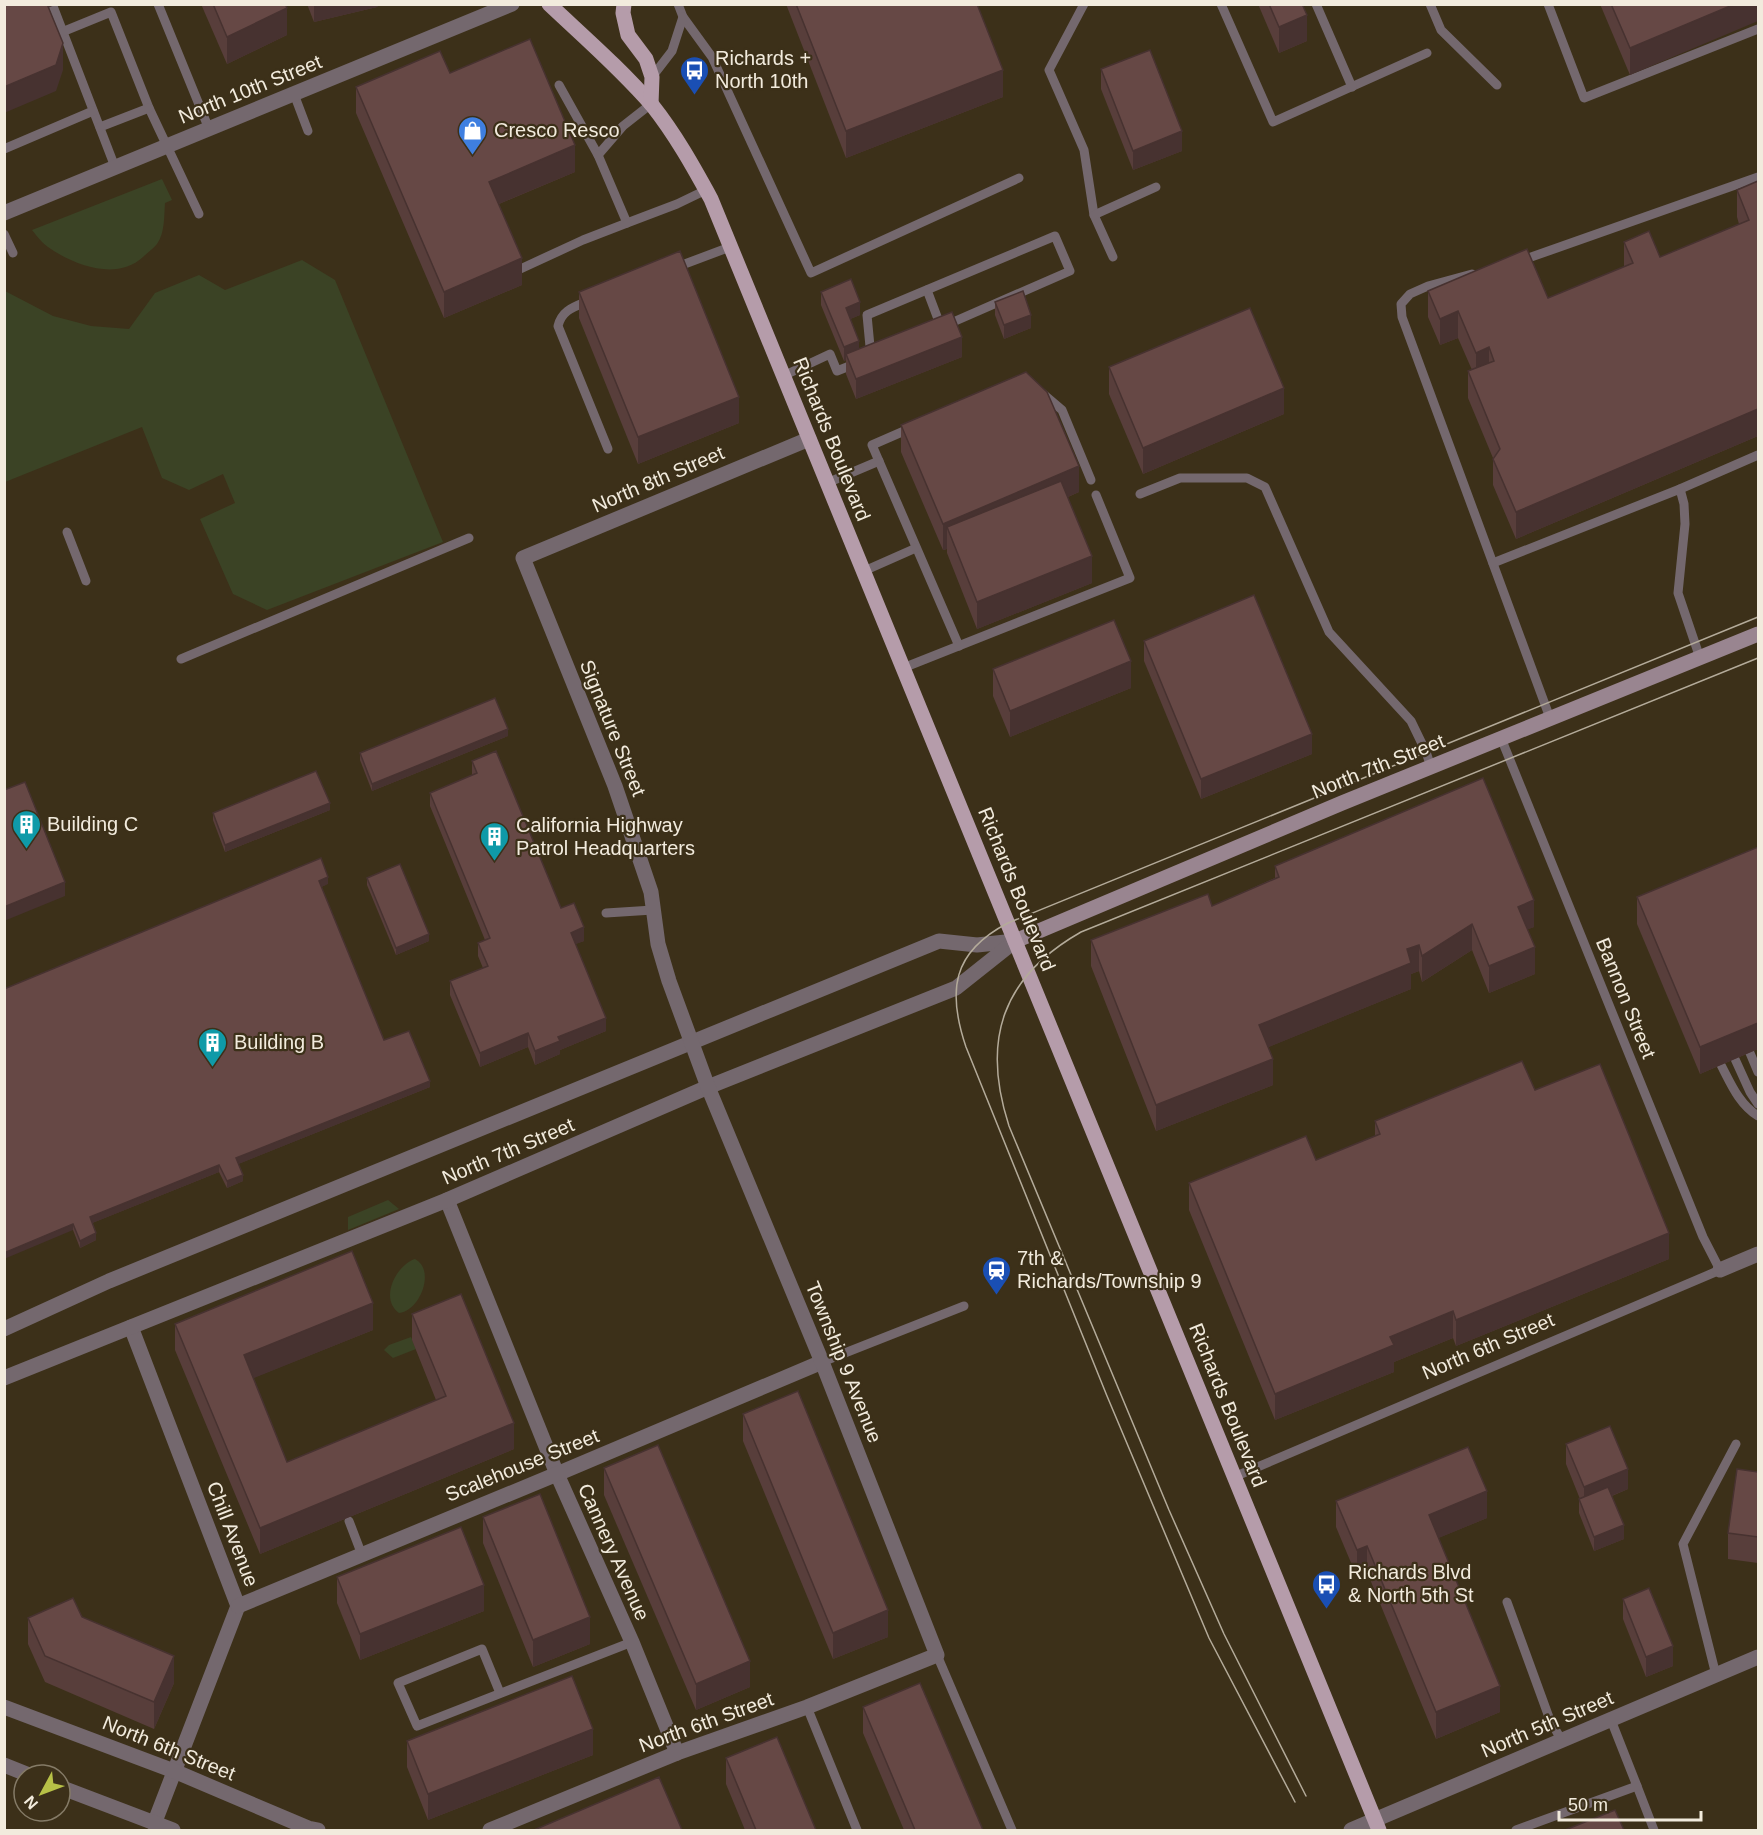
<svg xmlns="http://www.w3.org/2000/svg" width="1763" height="1835" font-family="Arial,sans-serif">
<rect width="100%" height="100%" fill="#3c3019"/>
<g fill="#3b4325">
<path d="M162 179 172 200 165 203C164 216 165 233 157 244 153 249 147 253 143 257 117 281 75 266 48 247 42 243 37 236 32 230Z"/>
<path d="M302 260 335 280 443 542 267 610 233 594 200 519 235 503 223 474 189 490 162 478 142 427 5 482V291L53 316 91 326 129 329 155 293 199 275 225 290Z"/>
<path d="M388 1200 399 1209 348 1230V1217Z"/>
<path d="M415 1259C436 1270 420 1311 399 1313 379 1299 396 1265 415 1259Z"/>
<path d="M411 1337 416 1349 393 1358 384 1350 389 1345Z"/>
</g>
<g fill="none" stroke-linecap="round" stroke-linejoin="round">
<g stroke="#74686e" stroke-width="9">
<path d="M158 4 209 129"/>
<path d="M678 4 683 17 712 57 811 273 1019 178"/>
<path d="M1084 4 1049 70 1084 150 1094 215 1113 257"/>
<path d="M1221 4 1273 122 1427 53"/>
<path d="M1316 4 1352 87"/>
<path d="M1430 4 1441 30 1497 85"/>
<path d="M1548 4 1584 98 1758 29"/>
<path d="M53 6 115 167"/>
<path d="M62 32 111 12 149 108 199 214"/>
<path d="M652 77 672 51 683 17"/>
<path d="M559 85 598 155 623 126 651 104"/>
<path d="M294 94 308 131"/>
<path d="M100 127 149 108"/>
<path d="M4 149 93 111"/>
<path d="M598 155 627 223 677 204 706 190"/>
<path d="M1094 215 1156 187"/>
<path d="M4 234 13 253"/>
<path d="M1520 261 1758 177"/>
<path d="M674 268 730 247"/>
<path d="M516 271 583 240 627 223"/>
<path d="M1472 274 1428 286 1410 294 1401 304 1402 317 1550 718"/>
<path d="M927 290 941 327"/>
<path d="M588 301C574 307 562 310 558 326L608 449"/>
<path d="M871 357 867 315 1055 236 1070 271 944 326"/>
<path d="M783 376 830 354 837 371 857 363"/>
<path d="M1042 393 1062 410 1091 480"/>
<path d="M911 428 872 445 959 646"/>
<path d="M827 483 879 461"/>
<path d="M1680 489 1758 455"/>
<path d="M1140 494 1180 478H1247L1265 487 1329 632 1411 721 1426 752 1431 767"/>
<path d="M67 532 86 581"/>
<path d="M1493 563 1680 489 1684 504 1685 524 1678 593 1700 658"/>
<path d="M864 571 916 548"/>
<path d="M181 659 469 538"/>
<path d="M903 668 1130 578 1096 495"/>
<path d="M606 913 653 910"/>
<path d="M1750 1053 1758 1072"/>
<path d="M1735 1059 1750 1092 1758 1104"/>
<path d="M1721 1065C1731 1084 1739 1104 1758 1116"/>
<path d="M822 1362 964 1306"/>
<path d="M1234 1477 1720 1270 1703 1237 1501 738"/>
<path d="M349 1521 362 1555"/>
<path d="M1507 1602 1550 1720 1562 1741"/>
<path d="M937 1655 1012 1830"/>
<path d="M1716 1675 1683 1544 1736 1444"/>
<path d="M500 1693 482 1649 398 1683 417 1726 632 1642"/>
<path d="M807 1707 857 1830"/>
<path d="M1637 1786 1654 1830"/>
<path d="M1516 1830 1637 1786 1611 1720"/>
</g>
<g stroke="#74686e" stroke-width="15">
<path d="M4 213 512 4"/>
<path d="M447 1200 557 1474 632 1642 677 1753"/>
<path d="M1720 1270 1758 1254"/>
<path d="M131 1327 238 1606 154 1824"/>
<path d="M4 1329 109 1281 939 941 977 945 1015 941"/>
<path d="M4 1378 447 1200 708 1087 956 988 1015 941"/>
<path d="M238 1606 557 1474 822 1362"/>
<path d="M4 1707 174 1771 308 1828 318 1830"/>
<path d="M4 1765 29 1775"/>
<path d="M60 1787 173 1830"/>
<path d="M490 1830 677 1753 807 1707 937 1655 822 1362 708 1087 669 981 658 944 651 892 615 786 523 558 809 439"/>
<path d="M1351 1830 1758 1657"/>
</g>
<path stroke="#998590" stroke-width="15" d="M1015 941 1342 803 1758 634"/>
<g stroke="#b59caa" stroke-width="15">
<path d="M549 4C584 37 621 69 652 105 675 134 693 166 711 199L1379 1830"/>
<path d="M624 4 623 13 628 35 646 59 652 77 651 104"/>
</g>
<g stroke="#b4ab9a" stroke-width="1.5">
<path d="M1306 1796 1224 1634 1169 1510 1009 1126C981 1040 1002 977 1081 932L1758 658"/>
<path d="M1295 1802 1209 1638 1107 1396 966 1047C947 991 952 952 1008 923L1758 617"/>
</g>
</g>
<g fill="#583e3b">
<path d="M201 4H285L287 35 227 64Z"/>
<path d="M307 4H379L377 7 314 22Z"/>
<path d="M786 4H977L1003 97 846 158Z"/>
<path d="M1258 4H1302L1307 41 1279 53Z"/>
<path d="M1600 4H1758L1630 75Z"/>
<path d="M1101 69 1182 151 1133 170 1101 89Z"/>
<path d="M450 73 575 172 499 204 522 285 444 318 356 113V87Z"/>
<path d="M1758 181V436L1516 539 1493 485V458L1468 398V371L1472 370 1458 338 1440 345 1428 317V291L1548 298 1624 267V242L1660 257 1739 224 1737 217V190Z"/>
<path d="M579 292 739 423 638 464 579 318Z"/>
<path d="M821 292 860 315 850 319 859 349 962 357 856 399 846 374V360L844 361 821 305Z"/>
<path d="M995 302 1031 328 1004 339 995 315Z"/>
<path d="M1109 367 1284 414 1143 474 1109 394Z"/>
<path d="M901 425 1079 492 1068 497 1092 583 977 629 947 553V549L943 550 901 452Z"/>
<path d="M1144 641 1312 754 1201 799 1144 661Z"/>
<path d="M993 669 1131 688 1010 737 993 696Z"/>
<path d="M508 736 372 791 360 760V753Z"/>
<path d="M472 761 561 908 584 941 575 944 606 1031 560 1050V1054L535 1065 528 1047 480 1067 450 995V981L483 968 478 956V943L485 940 430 806V793L472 775Z"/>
<path d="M330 810 225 852 213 820V813Z"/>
<path d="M1758 847V1049L1700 1074 1637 924V897Z"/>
<path d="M1275 866 1534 927 1528 929 1535 974 1489 993 1472 950 1422 982 1419 971 1411 974V989L1268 1047 1273 1085 1156 1131 1091 966V940L1212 906 1275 878Z"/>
<path d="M367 878 429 941 396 955 367 885Z"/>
<path d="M328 884 321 887 384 1040 430 1087 238 1164 243 1181 227 1188 219 1172 92 1223 96 1240 80 1248 73 1230 4 989Z"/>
<path d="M1535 1090 1669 1259 1456 1346 1453 1338 1394 1362V1372L1275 1420 1189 1210V1183L1316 1160 1375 1137V1121Z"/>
<path d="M412 1314 514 1449 260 1554 175 1350V1324L373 1330 253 1378 287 1462 436 1400 412 1340Z"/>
<path d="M743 1414 888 1637 833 1659 743 1441Z"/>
<path d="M1566 1444 1628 1489 1612 1496 1624 1539 1594 1551 1579 1513V1499H1580L1566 1464Z"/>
<path d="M604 1468 750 1687 696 1710 604 1495Z"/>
<path d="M1758 1472V1563L1728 1559V1533Z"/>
<path d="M1336 1501 1487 1518 1438 1538 1500 1712 1436 1739 1367 1572 1357 1577 1336 1527Z"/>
<path d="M483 1517 590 1644 533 1667 483 1543Z"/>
<path d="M337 1577 484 1611 360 1660 337 1603Z"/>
<path d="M1623 1599 1673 1666 1646 1677 1623 1619Z"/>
<path d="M82 1617 174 1683 154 1729 45 1682 28 1644V1618Z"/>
<path d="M863 1707 983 1830H904L863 1733Z"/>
<path d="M407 1741 593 1755 428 1820 407 1767Z"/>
<path d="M726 1758 816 1830H745L726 1784Z"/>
</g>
<g fill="#473230">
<path d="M39 4H57L39 12Z"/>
<path d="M314 4H379L377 7 314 22Z"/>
<path d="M1735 4H1758V21L1630 75V48Z"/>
<path d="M287 8V35L227 64V37Z"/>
<path d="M1307 15V41L1279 53V27Z"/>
<path d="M63 43V70L56 91 4 113V87Z"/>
<path d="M1003 70V97L846 158V131Z"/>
<path d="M1182 131V151L1133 170V151Z"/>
<path d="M575 145V172L489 208V182Z"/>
<path d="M522 258V285L444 318V292Z"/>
<path d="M860 302V315L846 321V308Z"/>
<path d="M1458 311V338L1440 345V319Z"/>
<path d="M1031 315V328L1004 339V325Z"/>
<path d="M962 337V357L856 399V379Z"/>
<path d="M859 341V354H846V360L844 361V347Z"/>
<path d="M1489 347V374L1476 379V353Z"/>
<path d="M1284 388V414L1143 474V448Z"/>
<path d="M739 397V423L638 464V437Z"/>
<path d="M1758 409V436L1516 539V512Z"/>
<path d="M1079 466V492L954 546 947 527V549L943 550V524Z"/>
<path d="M1092 556V583L977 629V602Z"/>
<path d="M1131 661V688L1010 737V711Z"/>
<path d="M508 729V736L372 791V784Z"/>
<path d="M1312 734V754L1201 799V779Z"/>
<path d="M330 803V810L225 852V845Z"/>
<path d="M328 877V884L319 888V881Z"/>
<path d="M65 882V896L4 921V907Z"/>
<path d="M1534 900V927L1518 933V907Z"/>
<path d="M1472 924V950L1422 982V956Z"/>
<path d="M584 927V941L571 946V933Z"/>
<path d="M429 934V941L396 955V948Z"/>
<path d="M1419 945V971L1411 974V989L1259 1051V1025L1407 949Z"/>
<path d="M1535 947V974L1489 993V966Z"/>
<path d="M606 1018V1031L560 1050V1054L535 1065V1051L558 1037Z"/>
<path d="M1758 1023V1049L1700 1074V1047Z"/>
<path d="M528 1033V1047L480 1067V1053Z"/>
<path d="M1273 1059V1085L1156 1131V1105Z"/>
<path d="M430 1081V1087L236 1165V1158Z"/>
<path d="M219 1165V1172L90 1224V1217Z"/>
<path d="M243 1175V1181L227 1188V1181Z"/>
<path d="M73 1224V1230L4 1259V1253Z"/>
<path d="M96 1233V1240L80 1248V1241Z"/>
<path d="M1669 1233V1259L1456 1346V1320Z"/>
<path d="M373 1303V1330L244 1382V1355Z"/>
<path d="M1453 1311V1338L1394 1362V1372L1275 1420V1394L1390 1337Z"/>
<path d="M514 1423V1449L260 1554V1528Z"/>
<path d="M1628 1469V1489L1584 1507V1487Z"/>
<path d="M1487 1491V1518L1429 1542V1515Z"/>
<path d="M1624 1525V1539L1594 1551V1537Z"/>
<path d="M1367 1546V1572L1357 1577V1550Z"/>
<path d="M484 1585V1611L360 1660V1634Z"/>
<path d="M888 1610V1637L833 1659V1633Z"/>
<path d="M590 1617V1644L533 1667V1640Z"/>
<path d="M1673 1646V1666L1646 1677V1657Z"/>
<path d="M174 1656V1683L154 1729V1702Z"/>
<path d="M750 1661V1687L696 1710V1684Z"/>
<path d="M1500 1686V1712L1436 1739V1712Z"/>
<path d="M593 1729V1755L428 1820V1794Z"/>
</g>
<g fill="#664845" stroke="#473230" stroke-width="1.5">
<path d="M4 4H47L63 43 56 65 4 87Z"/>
<path d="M213 4H285L287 8 227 37Z"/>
<path d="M796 4H977L1003 70 846 131Z"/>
<path d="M1269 4H1302L1307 15 1279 27Z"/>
<path d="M1611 4H1735L1630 48Z"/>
<path d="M530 39 575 145 489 182 522 258 444 292 356 87 440 51 450 73Z"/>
<path d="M1150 50 1182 131 1133 151 1101 69Z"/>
<path d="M1758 181V409L1516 512 1493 459 1500 449 1468 371 1494 361 1489 347 1476 353 1458 311 1440 319 1428 291 1527 249 1548 298 1633 263 1624 242 1649 231 1660 257 1749 220 1737 190Z"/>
<path d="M680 251 739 397 638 437 579 292Z"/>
<path d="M851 279 860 302 846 308 859 341 844 347 821 292Z"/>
<path d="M1023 291 1031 315 1004 325 995 302Z"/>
<path d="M1250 308 1284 388 1143 448 1109 367Z"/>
<path d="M952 312 962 337 856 379 846 354Z"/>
<path d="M1026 372 1047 392 1079 466 943 524 901 425Z"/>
<path d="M1061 481 1092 556 977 602 947 527Z"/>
<path d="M1254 595 1312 734 1201 779 1144 641Z"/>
<path d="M1114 620 1131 661 1010 711 993 669Z"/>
<path d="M495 698 508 729 372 784 360 753Z"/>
<path d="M496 751 561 908 574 903 584 927 571 933 606 1018 558 1037 560 1041 535 1051 528 1033 480 1053 450 981 488 966 478 943 490 938 430 793 477 773 472 761Z"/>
<path d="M316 771 330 803 225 845 213 813Z"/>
<path d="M1483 778 1534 900 1518 907 1535 947 1489 966 1472 924 1422 956 1419 945 1407 949 1411 963 1259 1025 1273 1059 1156 1105 1091 940 1208 894 1212 906 1279 877 1275 866Z"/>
<path d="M25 782 65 882 4 907V790Z"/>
<path d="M1758 847V1023L1700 1047 1637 897Z"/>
<path d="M321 858 328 877 319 881 384 1040 409 1031 430 1081 236 1158 243 1175 227 1181 219 1165 90 1217 96 1233 80 1241 73 1224 4 1253V989Z"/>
<path d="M400 864 429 934 396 948 367 878Z"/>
<path d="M1522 1061 1535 1090 1600 1064 1669 1233 1456 1320 1453 1311 1390 1337 1394 1345 1275 1394 1189 1183 1306 1136 1316 1160 1380 1134 1375 1121Z"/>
<path d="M352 1251 373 1303 244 1355 287 1462 446 1396 412 1314 461 1294 514 1423 260 1528 175 1324Z"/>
<path d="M798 1391 888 1610 833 1633 743 1414Z"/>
<path d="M1610 1426 1628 1469 1584 1487 1566 1444Z"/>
<path d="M658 1445 750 1661 696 1684 604 1468Z"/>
<path d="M1468 1447 1487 1491 1429 1515 1500 1686 1436 1712 1367 1546 1357 1550 1336 1501Z"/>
<path d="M1737 1469 1758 1472V1537L1728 1533Z"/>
<path d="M1608 1487 1624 1525 1594 1537 1579 1499Z"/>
<path d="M540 1494 590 1617 533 1640 483 1517Z"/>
<path d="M461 1527 484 1585 360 1634 337 1577Z"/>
<path d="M1649 1588 1673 1646 1646 1657 1623 1599Z"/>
<path d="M73 1598 82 1617 174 1656 154 1702 45 1656 28 1618Z"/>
<path d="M572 1676 593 1729 428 1794 407 1741Z"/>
<path d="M920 1683 983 1830H915L863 1707Z"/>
<path d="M777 1737 816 1830H756L726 1758Z"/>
<path d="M659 1777 682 1830H534Z"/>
<path d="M1615 1810 1624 1830H1565Z"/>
</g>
<defs>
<symbol id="bus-pin" viewBox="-11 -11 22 30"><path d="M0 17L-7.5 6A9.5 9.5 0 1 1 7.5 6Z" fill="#1a4fb4" stroke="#3c3019"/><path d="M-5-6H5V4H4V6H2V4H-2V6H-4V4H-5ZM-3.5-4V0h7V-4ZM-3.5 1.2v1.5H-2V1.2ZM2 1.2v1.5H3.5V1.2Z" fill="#fff"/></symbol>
<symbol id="shop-pin" viewBox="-11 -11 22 30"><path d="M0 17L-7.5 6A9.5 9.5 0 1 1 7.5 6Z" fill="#3f7fe0" stroke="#3c3019"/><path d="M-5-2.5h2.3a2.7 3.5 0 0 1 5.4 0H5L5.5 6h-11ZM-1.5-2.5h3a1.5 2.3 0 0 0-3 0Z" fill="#fff"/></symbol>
<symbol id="building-pin" viewBox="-11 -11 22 30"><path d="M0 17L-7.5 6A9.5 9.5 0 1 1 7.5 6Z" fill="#0f9aa8" stroke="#3c3019"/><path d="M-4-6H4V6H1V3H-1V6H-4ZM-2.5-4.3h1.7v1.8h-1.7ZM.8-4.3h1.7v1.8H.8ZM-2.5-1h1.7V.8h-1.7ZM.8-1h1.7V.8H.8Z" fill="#fff"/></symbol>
<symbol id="station-pin" viewBox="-11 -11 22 30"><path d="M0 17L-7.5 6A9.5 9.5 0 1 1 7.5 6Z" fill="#1a4fb4" stroke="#3c3019"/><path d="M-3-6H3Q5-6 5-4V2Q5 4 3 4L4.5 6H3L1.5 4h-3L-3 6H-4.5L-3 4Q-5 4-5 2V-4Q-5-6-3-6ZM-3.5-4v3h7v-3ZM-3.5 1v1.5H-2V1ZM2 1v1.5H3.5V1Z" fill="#fff"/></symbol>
</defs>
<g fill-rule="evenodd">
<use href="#bus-pin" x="678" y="54" width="33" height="45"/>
<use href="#shop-pin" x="456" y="114" width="33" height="45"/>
<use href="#building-pin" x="10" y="808" width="33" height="45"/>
<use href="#building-pin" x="478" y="820" width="33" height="45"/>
<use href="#building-pin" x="196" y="1026" width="33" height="45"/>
<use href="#station-pin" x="980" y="1254" width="33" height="45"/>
<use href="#bus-pin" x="1310" y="1568" width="33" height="45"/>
</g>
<g text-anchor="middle" stroke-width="4.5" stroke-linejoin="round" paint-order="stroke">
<g font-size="20" fill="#f2ebdd" stroke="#3c3019" text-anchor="start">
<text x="715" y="65">Richards +<tspan x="715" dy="23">North 10th</tspan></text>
<text x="494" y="137">Cresco Resco</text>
<text x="47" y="831">Building C</text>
<text x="516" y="832">California Highway<tspan x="516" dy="23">Patrol Headquarters</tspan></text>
<text x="234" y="1049">Building B</text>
<text x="1017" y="1265">7th &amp;<tspan x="1017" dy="23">Richards/Township 9</tspan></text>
<text x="1348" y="1579">Richards Blvd<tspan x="1348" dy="23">&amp; North 5th St</tspan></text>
</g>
<g font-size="20" fill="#f2ebdd" stroke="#3c3019">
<text transform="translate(250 89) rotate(-22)" y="7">North 10th Street</text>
<text transform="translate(832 439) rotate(68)" y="7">Richards Boulevard</text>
<text transform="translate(658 479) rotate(-23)" y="7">North 8th Street</text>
<text transform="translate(613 728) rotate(68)" y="7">Signature Street</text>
<text transform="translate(1378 766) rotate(-22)" y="7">North 7th Street</text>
<text transform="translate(1017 889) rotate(68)" y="7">Richards Boulevard</text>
<text transform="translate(1626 998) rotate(68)" y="7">Bannon Street</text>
<text transform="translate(508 1151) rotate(-23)" y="7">North 7th Street</text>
<text transform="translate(1488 1346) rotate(-23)" y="7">North 6th Street</text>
<text transform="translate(844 1362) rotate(68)" y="7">Township 9 Avenue</text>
<text transform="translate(1228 1405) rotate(68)" y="7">Richards Boulevard</text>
<text transform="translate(522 1465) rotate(-22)" y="7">Scalehouse Street</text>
<text transform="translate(233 1534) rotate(69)" y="7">Chill Avenue</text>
<text transform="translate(614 1552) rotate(66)" y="7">Cannery Avenue</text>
<text transform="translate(706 1722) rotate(-20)" y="7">North 6th Street</text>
<text transform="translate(1547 1724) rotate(-23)" y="7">North 5th Street</text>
<text transform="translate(169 1748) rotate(22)" y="7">North 6th Street</text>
</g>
</g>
<rect width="1763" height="1835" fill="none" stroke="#f2ebdd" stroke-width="12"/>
<g transform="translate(42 1793) rotate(229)"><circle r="28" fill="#3c3019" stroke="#857b67" stroke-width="1.5"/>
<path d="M0-4.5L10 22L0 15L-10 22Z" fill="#b8c147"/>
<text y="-9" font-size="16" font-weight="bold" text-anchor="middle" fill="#f2ebdd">N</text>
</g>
<path d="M1559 1811v9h142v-9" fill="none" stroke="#f2ebdd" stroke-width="3"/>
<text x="1568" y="1811" font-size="18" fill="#f2ebdd" stroke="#3c3019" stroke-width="4.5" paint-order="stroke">50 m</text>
</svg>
